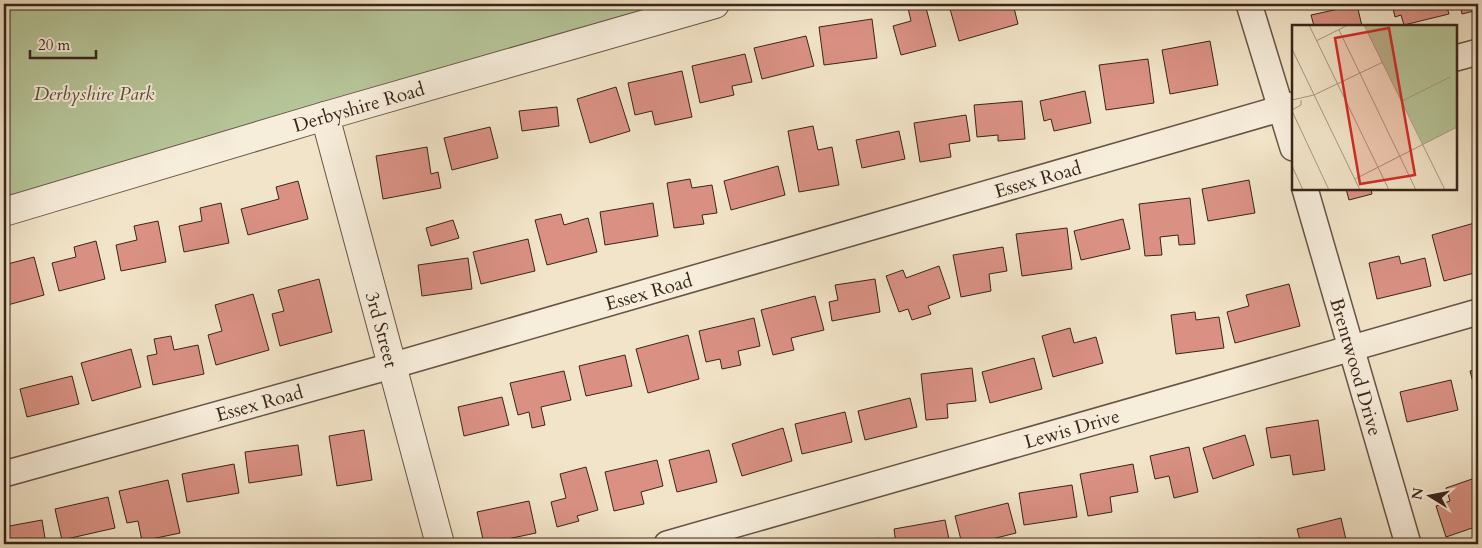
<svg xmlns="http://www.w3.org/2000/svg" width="1482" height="548" font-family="Cardo,serif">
<rect width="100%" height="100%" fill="#f2e4c8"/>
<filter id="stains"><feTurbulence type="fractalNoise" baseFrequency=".004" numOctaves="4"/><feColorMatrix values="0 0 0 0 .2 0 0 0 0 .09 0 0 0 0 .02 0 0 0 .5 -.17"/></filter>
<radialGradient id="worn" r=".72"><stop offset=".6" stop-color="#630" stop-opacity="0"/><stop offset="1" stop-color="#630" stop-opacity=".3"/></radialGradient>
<path fill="#b6c599" stroke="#787459" d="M4 4H715L4 212Z"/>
<g fill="#da9184" stroke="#392419">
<path d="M907 4H925L936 46 901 55 893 26 911 21Z"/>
<path d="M968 4H1013L1018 24 959 41 950 9Z"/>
<path d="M1044 4H1069L1045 9Z"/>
<path d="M1392 4H1446L1449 14 1404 25 1401 15 1395 17Z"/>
<path d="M1460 4H1478V10L1462 14Z"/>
<path d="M1357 5 1362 26H1314L1311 15Z"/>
<path d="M872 19 877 58 824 65 819 27Z"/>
<path d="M806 36 814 66 762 79 754 48Z"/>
<path d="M1210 41 1218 85 1170 94 1162 50Z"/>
<path d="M745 54 752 82 732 86 734 95 700 103 692 66Z"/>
<path d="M1148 59 1154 103 1106 110 1099 65Z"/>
<path d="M682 71 692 117 655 125 652 111 635 115 628 83Z"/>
<path d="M616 87 630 131 590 143 577 99Z"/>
<path d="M1085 91 1091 123 1054 131 1051 119 1044 121 1040 101Z"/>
<path d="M1022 101 1025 139 998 141V135L977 137 974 105Z"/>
<path d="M557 107 559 126 522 131 519 111Z"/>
<path d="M966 115 970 141 949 144 951 157 920 162 914 123Z"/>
<path d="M813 126 818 150 832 147 839 185 799 192 788 131Z"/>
<path d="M490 127 498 158 452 170 444 138Z"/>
<path d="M899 131 905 159 862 168 856 140Z"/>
<path d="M427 147 431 174 438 172 441 188 383 199 376 156Z"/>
<path d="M778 166 785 195 731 210 724 181Z"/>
<path d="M690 179 692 188 712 185 717 213 702 215 704 224 674 228 667 183Z"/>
<path d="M1249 180 1255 213 1208 221 1202 189Z"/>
<path d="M298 181 308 219 248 235 241 209 279 199 276 187Z"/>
<path d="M1346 189H1371L1372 194 1349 200Z"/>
<path d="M1190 198 1195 244 1179 245 1178 235 1160 237 1162 255 1145 256 1139 204Z"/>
<path d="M221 203 229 243 184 252 179 226 202 221 200 208Z"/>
<path d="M653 203 658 236 605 245 600 212Z"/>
<path d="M561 214 564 225 588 218 597 252 547 265 535 220Z"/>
<path d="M1123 219 1130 249 1081 260 1074 231Z"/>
<path d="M453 220 459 238 431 246 426 228Z"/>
<path d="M158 221 166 262 121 271 116 245 137 240 134 226Z"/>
<path d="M1478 222V272L1444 281 1432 235Z"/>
<path d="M1067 228 1072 269 1022 276 1016 234Z"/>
<path d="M528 239 535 271 481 284 473 252Z"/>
<path d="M96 241 105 279 59 291 52 263 76 257 74 247Z"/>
<path d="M1003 247 1007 271 989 274 991 291 961 297 953 255Z"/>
<path d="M1399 256 1401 264 1425 258 1431 286 1377 299 1369 263Z"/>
<path d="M34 257 44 295 4 306V265Z"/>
<path d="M468 258 472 289 422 296 418 265Z"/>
<path d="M939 266 950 298 928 306 931 314 912 320 908 309 899 312 886 276 903 270 906 278Z"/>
<path d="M319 279 332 332 280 346 272 314 284 311 278 290Z"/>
<path d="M875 279 880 312 832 321 829 302 838 300 835 285Z"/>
<path d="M1289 284 1300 326 1235 343 1227 312 1249 306 1246 295Z"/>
<path d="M253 294 269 350 216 365 208 335 222 331 215 305Z"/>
<path d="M815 296 824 330 791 338 794 350 773 355 761 310Z"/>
<path d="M1195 312 1196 320 1219 317 1224 348 1176 354 1171 315Z"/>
<path d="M754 318 760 346 738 351 741 365 722 369 720 359 706 362 699 331Z"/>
<path d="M1070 328 1074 343 1096 337 1103 363 1053 377 1042 336Z"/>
<path d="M688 335 699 379 648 393 636 349Z"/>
<path d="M171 336 174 350 198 345 204 374 153 385 147 356 157 354 154 339Z"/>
<path d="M131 349 141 387 92 401 81 363Z"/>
<path d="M625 355 632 386 586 396 579 366Z"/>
<path d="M1034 358 1042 389 990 403 982 372Z"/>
<path d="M972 368 976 401 947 404 948 418 926 420 921 374Z"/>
<path d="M1478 369V400L1470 371Z"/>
<path d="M564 371 571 400 541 407 545 425 532 428 529 412 518 415 510 383Z"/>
<path d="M72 376 79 404 27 417 20 389Z"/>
<path d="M1451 380 1458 410 1407 422 1400 392Z"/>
<path d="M502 397 509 425 464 436 458 407Z"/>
<path d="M910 398 917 427 865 440 858 411Z"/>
<path d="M845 412 852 442 802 454 795 424Z"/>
<path d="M1318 420 1325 470 1293 475 1290 455 1271 458 1266 428Z"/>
<path d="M783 428 792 461 742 476 732 444Z"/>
<path d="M364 430 372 480 337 486 329 436Z"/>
<path d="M1245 435 1254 465 1213 479 1203 448Z"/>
<path d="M298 445 302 475 249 483 245 452Z"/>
<path d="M1189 447 1198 492 1174 498 1169 476 1155 479 1150 456Z"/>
<path d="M709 450 717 482 677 492 669 460Z"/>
<path d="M657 460 663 486 641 492 644 504 614 511 605 472Z"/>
<path d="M234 464 239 493 187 502 182 474Z"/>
<path d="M1133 464 1138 492 1110 497 1112 512 1088 516 1080 474Z"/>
<path d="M586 467 598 510 577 516 579 521 557 527 551 502 566 498 560 474Z"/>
<path d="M1478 477V526L1446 537 1436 506 1450 501 1446 488Z"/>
<path d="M168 480 180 533 142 541 138 521 127 523 119 491Z"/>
<path d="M1072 485 1077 517 1024 525 1019 493Z"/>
<path d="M108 497 115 528 62 540 55 509Z"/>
<path d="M529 501 536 533 484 544 477 512Z"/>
<path d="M1008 503 1016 533 992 539 994 544H962L955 516Z"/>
<path d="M1341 518 1347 544H1301L1297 529Z"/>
<path d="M42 520 46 544H4V527Z"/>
<path d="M945 520 950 544H896L894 529Z"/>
<path d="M879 538 881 544H852Z"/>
<path d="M1261 538 1263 544H1244V543Z"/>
</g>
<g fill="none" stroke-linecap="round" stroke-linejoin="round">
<defs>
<g id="minor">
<path d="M1249 4 1293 148"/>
<path d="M1456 58 1478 52"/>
<path id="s1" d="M1305 189 1408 544"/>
<path id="s2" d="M4 474 391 366 1293 105"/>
<path id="s3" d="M667 544 1478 312"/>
</g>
<g id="tertiary">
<path id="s4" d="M325 116 440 544"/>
<path id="s5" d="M4 212 325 116 715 4"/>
</g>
</defs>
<use href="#minor" stroke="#675445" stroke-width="28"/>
<use href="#tertiary" stroke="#675445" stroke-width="30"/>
<use href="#minor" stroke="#f7eddb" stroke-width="25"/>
<use href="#tertiary" stroke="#f7eddb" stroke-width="28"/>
</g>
<g text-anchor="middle" stroke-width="4" stroke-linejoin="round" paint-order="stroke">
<g font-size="19" font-style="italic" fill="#584c39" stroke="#f7eddb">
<text x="94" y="100">Derbyshire Park</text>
</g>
<g font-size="19" fill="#392419" stroke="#f7eddb">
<text dy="7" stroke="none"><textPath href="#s5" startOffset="370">Derbyshire Road</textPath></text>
<text dy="7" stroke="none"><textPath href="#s2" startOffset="1075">Essex Road</textPath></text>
<text dy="7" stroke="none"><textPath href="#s2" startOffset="670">Essex Road</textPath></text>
<text dy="7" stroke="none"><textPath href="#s4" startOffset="221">3rd Street</textPath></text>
<text dy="7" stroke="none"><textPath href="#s1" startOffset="185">Brentwood Drive</textPath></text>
<text dy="7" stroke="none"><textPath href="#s2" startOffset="265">Essex Road</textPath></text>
<text dy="7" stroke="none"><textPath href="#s3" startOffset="421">Lewis Drive</textPath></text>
</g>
</g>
<g transform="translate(1292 25)">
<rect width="165" height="165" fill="#f2e4c8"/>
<path d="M72 0H165V102L131 119Z" fill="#b6c599"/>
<path fill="none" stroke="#a89782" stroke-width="1" d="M17 0 97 165M72 0 153 165M47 5 124 165M24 16 56 0M0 24 68 165M0 75 22 70 91 37M110 76 158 52M0 85 9 80V75M0 86 37 165M0 141 11 165M63 154 165 102"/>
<path fill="#d62828" fill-opacity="0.15" stroke="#d62828" stroke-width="2.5" d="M97 3 123 150 68 159 43 13Z"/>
<rect width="165" height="165" fill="none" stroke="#392419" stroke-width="2.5"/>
</g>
<rect width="1482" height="548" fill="none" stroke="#f2e4c8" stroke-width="20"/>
<rect x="5" y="5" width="1472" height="538" fill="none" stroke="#392419" stroke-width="2.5"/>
<rect x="10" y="10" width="1462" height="528" fill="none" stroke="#392419"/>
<g transform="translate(1430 496) rotate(280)" stroke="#f7eddb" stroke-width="4" paint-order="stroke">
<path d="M0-4L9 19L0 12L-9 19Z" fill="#392419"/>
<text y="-8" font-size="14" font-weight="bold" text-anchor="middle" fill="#392419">N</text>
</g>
<path d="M30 50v8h66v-8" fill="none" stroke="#392419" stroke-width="2.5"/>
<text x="38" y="50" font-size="15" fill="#392419" stroke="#f7eddb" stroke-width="4" paint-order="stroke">20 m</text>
<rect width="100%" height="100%" filter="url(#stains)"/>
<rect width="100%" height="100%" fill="url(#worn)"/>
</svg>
